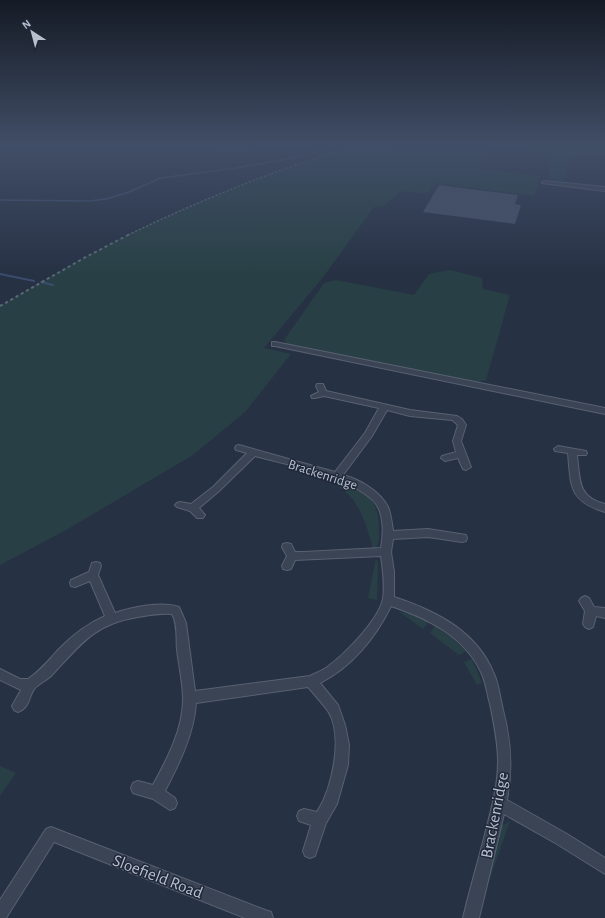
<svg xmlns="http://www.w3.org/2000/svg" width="605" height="918" font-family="'Alegreya Sans',sans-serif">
<rect width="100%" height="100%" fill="#263144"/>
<g fill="#284045">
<path d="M352 147H511L490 149 478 168 541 176 534 196 437 183 428 192 421 193 401 191 384 206 374 207 324 276 264 348 291 354 245 412 193 455 66 530 0 565V306C110 239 228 181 352 147Z"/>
<path d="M519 147H605V157H569L564 182 548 178 552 152 518 149Z"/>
<path d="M450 270 482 278 483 289 510 295 486 380 477 382 288 345 284 340 324 283 336 280 414 295 429 274Z"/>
<path d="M343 483C368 494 379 500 379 529 379 535 380 542 376 547L373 548C366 526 361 501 339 487Z"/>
<path d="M376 559 378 563 377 600 368 598Z"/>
<path d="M398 611 417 616 429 621 423 629Z"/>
<path d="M435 626 452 638 466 651 459 655 430 633Z"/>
<path d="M472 659 482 683 477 685 464 662Z"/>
<path d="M0 766 16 773 0 796Z"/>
<path d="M510 821 484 896 500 828 503 825Z"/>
</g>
<path fill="#3b4d6d" d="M205 147H262C243 153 224 153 205 147Z"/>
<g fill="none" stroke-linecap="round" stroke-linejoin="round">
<path stroke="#3b4d6d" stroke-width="1.5" d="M0 200 90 201 106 199 129 192 161 178 236 168 287 159 333 147"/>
<g stroke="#3b4d6d" stroke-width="2">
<path d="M0 274 34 281"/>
<path d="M41 282 53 285"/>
</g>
<path fill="#3b4d6d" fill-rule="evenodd" d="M349 147H387C379 155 360 151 350 149Z"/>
</g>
<path fill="#455166" d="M439 185 518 195 515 204 521 205 515 224 423 212Z"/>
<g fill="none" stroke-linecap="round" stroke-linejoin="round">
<defs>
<g id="minor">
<path d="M544 181 605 187V191L542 183V182Z"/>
<path d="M272 342H275L605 408V414L275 346H272Z"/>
<path d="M317 384H323L326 391 410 410 457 416 462 419 466 425 461 441 471 467 466 470 463 469 458 458 445 461 441 458 442 456 456 452 453 441 458 425 452 420 410 416 387 410 372 436 343 475C359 479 380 491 388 507 391 514 392 523 393 531L428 529 466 535 467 538 466 541 462 542 428 537 393 539 391 552 394 572V597C436 611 477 631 494 674 499 685 500 698 503 710 511 740 513 769 507 800L567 834 605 858V874L557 844 504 814 479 918H463C470 888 479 859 486 830 492 807 498 785 498 761 498 742 494 723 490 704 487 694 486 682 481 672 464 636 427 618 391 606 376 637 352 667 320 683L338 705 345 725 349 745 348 765 337 804 326 823 315 856 310 858 305 856 303 851 311 825 299 821 297 816 299 811 304 809 317 812C332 789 344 736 328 711 322 703 315 695 308 687L196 703C194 734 179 764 165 791L175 798 177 803 175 808 170 810 153 799 133 793 131 788 133 783 138 781 153 785C167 759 183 730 183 699 183 683 179 666 177 650 176 639 178 624 172 614 160 613 150 615 138 617 94 624 81 644 52 675 47 680 40 683 35 688 29 694 31 707 18 712L14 710 12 706 21 690 0 680V669L20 679H28C40 671 49 660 59 649 73 635 87 624 105 616L90 581 75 587 71 586 70 583 71 580 89 572 92 563 96 562 100 563 101 566 98 575 115 613C132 607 162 601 179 607L186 623 195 691 310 676C315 673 322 671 326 668 344 655 378 621 383 599 385 585 383 570 381 556L295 560 291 569 287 570 283 569 282 566 287 556 282 547 283 544 287 543 291 544 295 552H304L381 548C383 536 384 521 379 509 366 480 284 464 255 456L219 491 199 508 205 515 203 518H197L190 511 177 507 175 505 177 503 180 502 191 504 213 487 247 453 236 450 235 448 236 446 239 445 335 472 365 433 379 408 324 396 315 398H312L311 396 319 392 316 386Z"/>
<path d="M558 446 586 451 587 453 586 455H577C580 479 577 497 605 504V512C569 501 571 487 568 453L555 451 554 449Z"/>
<path d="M585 596 589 598 594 607 605 608V618L596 616 593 627 589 629 585 627 583 624 585 611 579 601 581 598Z"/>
<path d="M51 827 265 910 271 912 273 918H245L54 842 6 918H0V900L46 829Z"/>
</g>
</defs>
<use href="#minor" stroke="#596171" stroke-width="2"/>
<use href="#minor" fill="#3b4454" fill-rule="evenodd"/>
<path stroke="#5d677b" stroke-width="1.5" stroke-dasharray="2 2" stroke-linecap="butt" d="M128 235C201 200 274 170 352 147"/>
<path stroke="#5d677b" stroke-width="2" stroke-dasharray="3 3" stroke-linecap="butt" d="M0 306 84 258 130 234"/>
</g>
<linearGradient id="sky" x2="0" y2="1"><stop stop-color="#151b25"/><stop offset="0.53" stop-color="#414e67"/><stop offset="1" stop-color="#414e67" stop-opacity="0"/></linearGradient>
<rect width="605" height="275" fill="url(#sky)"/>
<g text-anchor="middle" stroke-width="3" stroke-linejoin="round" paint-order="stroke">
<g font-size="14" fill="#b8bfcd" stroke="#1f2839">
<text transform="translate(323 474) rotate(18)" y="5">Brackenridge</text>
</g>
<g font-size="17" fill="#b8bfcd" stroke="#1f2839">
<text transform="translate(494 815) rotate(-79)" y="6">Brackenridge</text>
<text transform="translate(158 876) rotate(21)" y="6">Sloefield Road</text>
</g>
</g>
<g transform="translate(32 32) rotate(324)" stroke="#1f2839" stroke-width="3" paint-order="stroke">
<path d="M0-3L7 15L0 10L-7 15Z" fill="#b8bfcd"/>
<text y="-6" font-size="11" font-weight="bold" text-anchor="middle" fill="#b8bfcd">N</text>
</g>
</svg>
